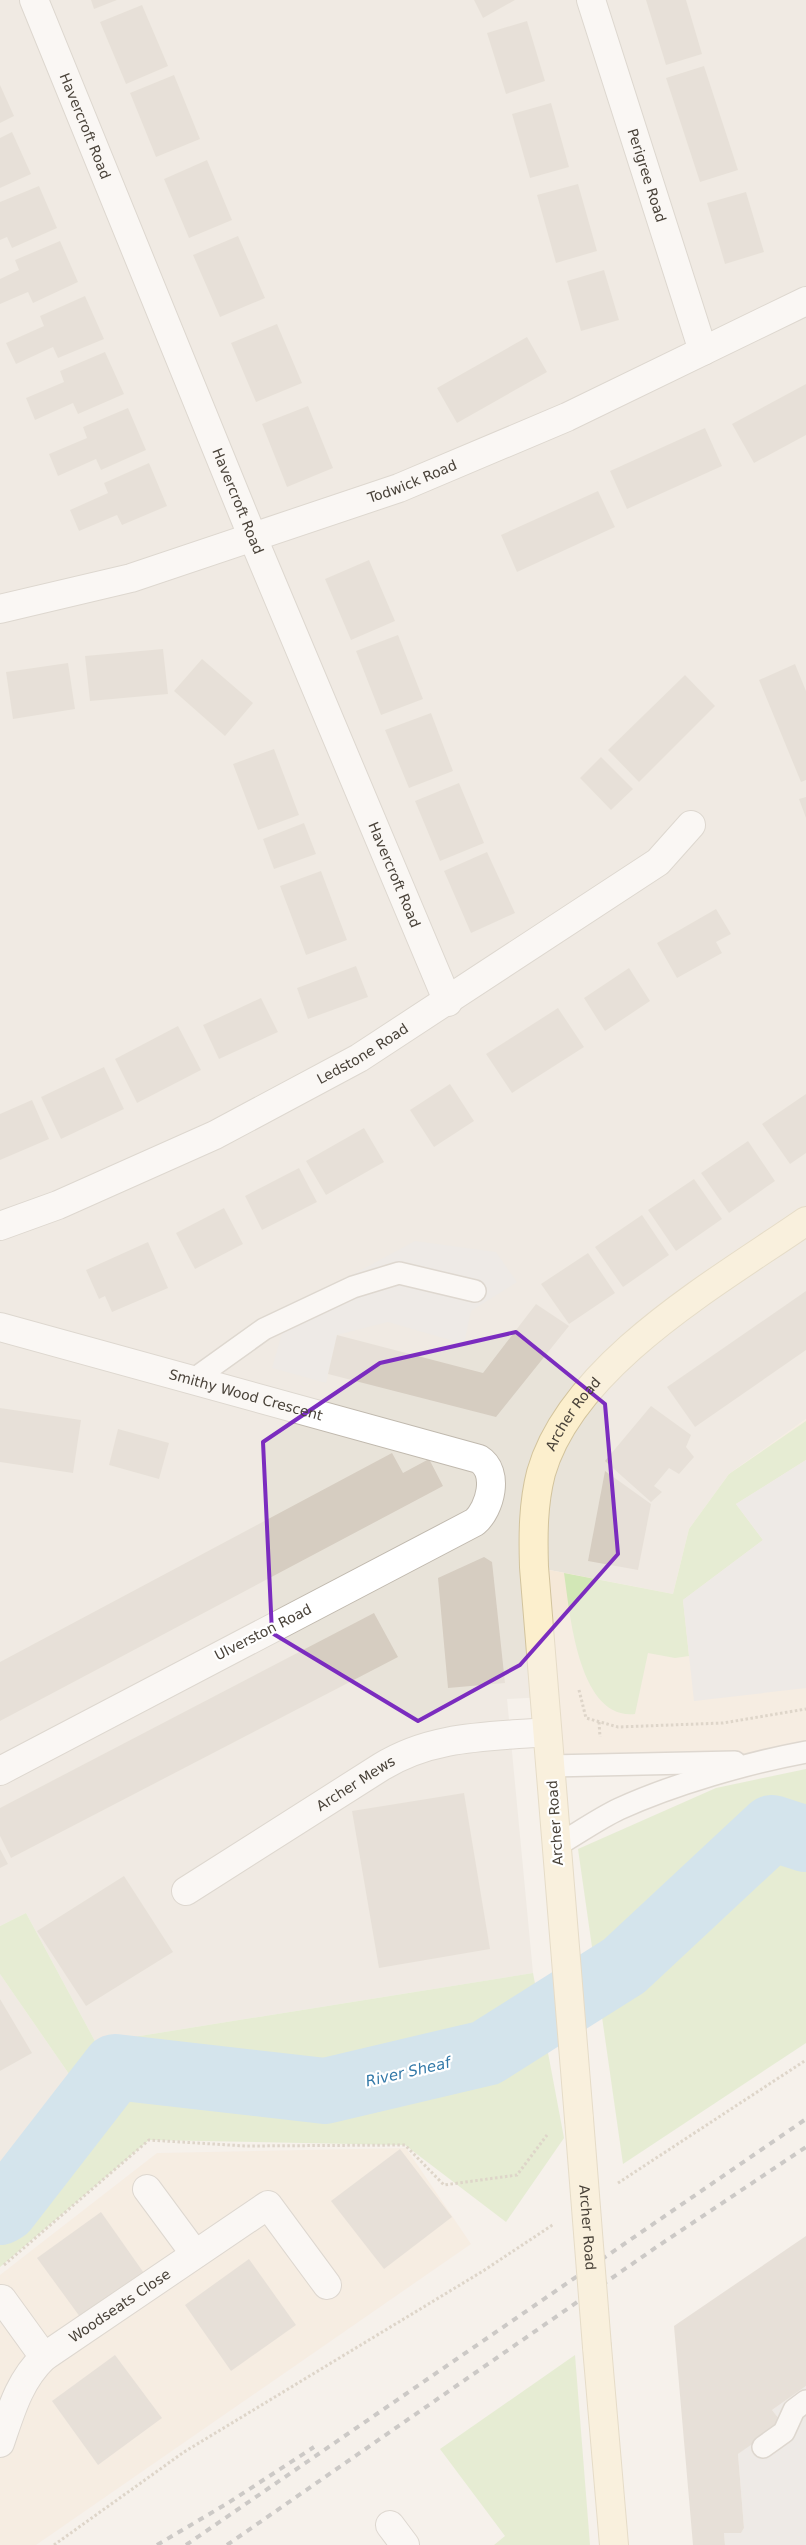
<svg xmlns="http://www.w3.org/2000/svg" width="806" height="2545" font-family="'DejaVu Sans',sans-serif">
<rect width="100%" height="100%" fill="#f5f1eb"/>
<g fill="#e8e3d9">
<path d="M0 0H806V1419L729 1474 689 1529 673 1594 534 1567 545 1697 507 1699 533 1973 96 2043 26 1913 0 1926Z"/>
<path d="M0 1974 80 2090 39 2144 0 2167Z"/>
</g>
<g fill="#f5e8d8">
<path d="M806 1419V1752L550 1766 534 1567 673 1594 689 1529 729 1474Z"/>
<path d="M406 2148 471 2244 36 2545H0V2275L157 2153Z"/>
</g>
<g fill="#d2e7b6">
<path d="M806 1421V1460L736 1504 763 1540 683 1600 689 1656 675 1658 648 1653 635 1714C578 1720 570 1613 564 1573L673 1594 689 1529 729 1474Z"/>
<path d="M806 1769V2043L623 2164 578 1849 716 1788Z"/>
<path d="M26 1913 96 2043 533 1973 564 2138 506 2222 405 2145 149 2140 0 2267V2167L39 2144 80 2090 0 1974V1926Z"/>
<path d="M575 2355 590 2545H494L505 2536 440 2449Z"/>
</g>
<g fill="#e4e2df">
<path d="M415 1241 496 1252 517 1282 471 1311 464 1344 388 1322 337 1335 326 1383 272 1368 289 1309Z"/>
<path d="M806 1460V1688L694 1701 683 1600 763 1540 736 1504Z"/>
<path d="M806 2386V2545H725L724 2533H741L744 2528 738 2454 780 2420 772 2410Z"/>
</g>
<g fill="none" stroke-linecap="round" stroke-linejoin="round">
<path stroke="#abd4ee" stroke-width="66" d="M0 2212 5 2209 115 2067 325 2091 486 2053 624 1966 772 1828 806 1839"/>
</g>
<g fill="#d6cdc1">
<path d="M91 0H117L94 9Z"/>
<path d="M474 0H515L483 18Z"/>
<path d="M646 0H686L702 54 666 65Z"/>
<path d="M142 5 168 66 126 84 100 22Z"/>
<path d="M527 21 545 81 506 94 487 33Z"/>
<path d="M704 66 738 170 700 182 666 78Z"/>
<path d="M174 75 200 139 156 157 130 93Z"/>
<path d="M0 85 14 116 0 123Z"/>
<path d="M551 103 569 167 530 178 512 114Z"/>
<path d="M12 132 31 174 0 188V138Z"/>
<path d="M207 160 232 220 189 238 164 179Z"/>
<path d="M578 184 597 251 556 263 537 195Z"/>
<path d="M39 186 57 228 12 248 7 237 0 240V202Z"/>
<path d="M746 192 764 252 725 264 707 203Z"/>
<path d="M238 236 265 298 220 317 193 255Z"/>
<path d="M60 241 78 282 33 303 28 292 0 304V279L19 270 15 260Z"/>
<path d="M604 270 619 320 581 331 567 281Z"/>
<path d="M85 296 104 339 58 358 53 347 16 364 6 343 44 326 40 316Z"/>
<path d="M277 324 302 383 256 402 231 343Z"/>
<path d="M527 337 547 372 457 423 437 388Z"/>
<path d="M105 352 124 394 78 414 73 403 35 420 26 398 64 382 60 371Z"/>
<path d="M806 384V435L754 463 732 424Z"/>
<path d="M308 406 333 468 287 487 262 424Z"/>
<path d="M128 408 146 450 101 470 96 459 58 476 49 454 87 438 83 427Z"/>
<path d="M705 428 722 466 627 509 610 471Z"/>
<path d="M149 463 167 506 122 525 117 515 79 531 70 510 108 493 104 483Z"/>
<path d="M598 491 615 527 517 572 501 535Z"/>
<path d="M369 560 395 621 351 640 325 579Z"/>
<path d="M398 635 423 699 381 715 356 651Z"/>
<path d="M163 649 168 694 90 701 85 656Z"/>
<path d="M202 659 253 703 225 736 174 691Z"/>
<path d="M68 663 75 709 13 719 6 672Z"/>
<path d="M795 664 806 691V780L801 782 759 680Z"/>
<path d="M685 675 715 706 639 782 608 750Z"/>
<path d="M431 713 453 771 409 788 385 730Z"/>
<path d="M274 749 299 815 258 830 233 764Z"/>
<path d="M601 757 633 789 611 810 580 778Z"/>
<path d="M459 783 484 843 440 861 415 801Z"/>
<path d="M806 797V818L799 799Z"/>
<path d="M304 823 316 854 274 869 263 839Z"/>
<path d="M487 852 515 913 471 933 444 871Z"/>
<path d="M321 871 347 940 306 955 280 886Z"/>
<path d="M716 909 731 934 716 942 722 953 677 978 657 943Z"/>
<path d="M356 966 368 997 308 1019 297 988Z"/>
<path d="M629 968 650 1001 605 1031 584 998Z"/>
<path d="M261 998 278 1032 219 1059 203 1025Z"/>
<path d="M558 1008 584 1047 512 1093 486 1054Z"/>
<path d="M178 1026 201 1070 137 1103 115 1059Z"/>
<path d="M104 1067 124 1109 61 1139 41 1097Z"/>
<path d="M450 1084 474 1121 434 1147 410 1110Z"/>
<path d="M806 1094V1153L790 1164 762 1124Z"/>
<path d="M32 1100 49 1139 0 1160V1114Z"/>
<path d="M364 1128 384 1162 326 1195 306 1161Z"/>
<path d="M748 1141 775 1181 729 1213 701 1173Z"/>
<path d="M299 1168 317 1202 262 1230 245 1196Z"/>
<path d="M694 1179 722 1219 676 1251 648 1210Z"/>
<path d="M224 1208 243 1244 195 1269 176 1233Z"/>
<path d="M642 1215 669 1255 623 1287 595 1247Z"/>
<path d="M148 1242 168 1288 112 1312 105 1296 99 1299 86 1270Z"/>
<path d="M588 1253 615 1293 569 1324 541 1284Z"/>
<path d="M806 1291V1350L695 1427 667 1387Z"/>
<path d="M536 1304 569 1326 496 1417 328 1374 337 1335 483 1373Z"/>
<path d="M651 1406 691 1435 686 1447 694 1457 679 1474 669 1468 654 1486 662 1492 651 1502 605 1461Z"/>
<path d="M0 1408 81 1420 73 1473 0 1462Z"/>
<path d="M118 1429 169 1443 159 1479 109 1465Z"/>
<path d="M392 1453 403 1473 429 1459 443 1486 0 1721V1662Z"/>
<path d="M605 1471 651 1504 638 1570 588 1561Z"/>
<path d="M484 1557 492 1562 505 1683 448 1688 438 1578Z"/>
<path d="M374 1613 398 1657 11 1858 0 1836V1808Z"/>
<path d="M464 1793 490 1949 379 1968 352 1811Z"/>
<path d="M0 1849 8 1864 0 1868Z"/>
<path d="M124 1876 173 1952 86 2006 37 1931Z"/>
<path d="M0 1999 32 2053 0 2071Z"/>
<path d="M400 2149 452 2217 384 2269 331 2201Z"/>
<path d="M101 2212 146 2276 83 2321 37 2258Z"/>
<path d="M806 2236V2386L772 2410 780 2420 778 2426 738 2454 744 2528 741 2533H724L725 2545H693L674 2326Z"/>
<path d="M249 2259 296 2325 231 2371 185 2305Z"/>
<path d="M115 2355 162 2418 98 2465 52 2401Z"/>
</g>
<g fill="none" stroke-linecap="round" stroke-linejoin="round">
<defs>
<g id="lane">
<path d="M190 1382 264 1329 353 1287 399 1273 475 1291"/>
<path d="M550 1766 735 1762"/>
<path d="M556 1846C577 1834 598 1819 619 1809 674 1784 747 1763 806 1752"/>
<path d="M763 2447 784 2432 794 2410 806 2401"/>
</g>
<g id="street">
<path id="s1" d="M34 0 253 538 448 1002"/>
<path id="s2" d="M591 0 703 351"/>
<path id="s3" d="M0 609 131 578 399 488 567 417 806 301"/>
<path id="s4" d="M0 1226 58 1205 215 1135 359 1058 658 862 691 825"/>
<path id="s5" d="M0 1327 479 1459C500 1472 490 1509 475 1522L0 1771"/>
<path id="s6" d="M186 1891 381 1767C433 1735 488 1737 547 1732"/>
<path d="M147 2189 195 2254"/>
<path d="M2 2299 44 2357"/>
<path id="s7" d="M0 2443C11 2411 19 2381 44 2357L268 2205 327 2285"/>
<path d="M390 2525 405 2545"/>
</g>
<g id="secondary">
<path id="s8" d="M579 2119 534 1567C533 1536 533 1504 541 1473 572 1364 718 1282 806 1221"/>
<path d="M597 2347 614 2545"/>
</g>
</defs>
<use href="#lane" stroke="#c0b9ae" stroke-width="24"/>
<use href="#street" stroke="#c0b9ae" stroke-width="30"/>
<use href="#secondary" stroke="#d2c39c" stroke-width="30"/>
<g stroke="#c1b49f" stroke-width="3" stroke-dasharray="2.5 2.5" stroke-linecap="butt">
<path d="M579 1690 586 1718 618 1727 723 1723 806 1709"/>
<path d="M599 1722 600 1737"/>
<path d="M618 2183 806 2060"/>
<path d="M4 2265 149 2140 245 2146 405 2145 444 2185 517 2175 547 2135"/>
<path d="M54 2545 184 2452 483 2271 554 2224"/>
</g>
<use href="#lane" stroke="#fff" stroke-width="21"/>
<use href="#street" stroke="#fff" stroke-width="28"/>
<use href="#secondary" stroke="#fcefcd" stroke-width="28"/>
<g stroke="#999" stroke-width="4" stroke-dasharray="6 6" stroke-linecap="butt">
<path d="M157 2545 228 2503 314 2447"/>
<path d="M186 2545 806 2119"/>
<path d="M227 2545 658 2246 806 2147"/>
</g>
<defs>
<g id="secondary-bridge">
<path id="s9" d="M579 2119 597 2347"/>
</g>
</defs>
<use href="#secondary-bridge" stroke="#d2c39c" stroke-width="30" stroke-linecap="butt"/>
<use href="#secondary-bridge" stroke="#fcefcd" stroke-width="28"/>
</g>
<path d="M0 0H806V2545H0ZM516 1332 605 1404 618 1554 520 1665 418 1721 272 1633 263 1442 380 1363Z" fill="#f5f1eb" fill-opacity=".55" fill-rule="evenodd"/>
<path fill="none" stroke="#7b2cbf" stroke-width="4" stroke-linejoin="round" d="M516 1332 605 1404 618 1554 520 1665 418 1721 272 1633 263 1442 380 1363Z"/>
<g text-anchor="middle" stroke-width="4.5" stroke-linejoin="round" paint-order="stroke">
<g font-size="14" fill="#494239" stroke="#fff">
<text dy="5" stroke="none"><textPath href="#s1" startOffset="136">Havercroft Road</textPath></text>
<text dy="5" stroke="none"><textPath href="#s2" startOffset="184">Perigree Road</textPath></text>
<text dy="5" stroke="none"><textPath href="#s3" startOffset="432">Todwick Road</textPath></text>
<text dy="5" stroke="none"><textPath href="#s1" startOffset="541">Havercroft Road</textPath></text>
<text dy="5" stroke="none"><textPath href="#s1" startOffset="946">Havercroft Road</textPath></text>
<text dy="5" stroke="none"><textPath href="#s4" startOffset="402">Ledstone Road</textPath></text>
<text dy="5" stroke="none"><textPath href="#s5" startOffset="255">Smithy Wood Crescent</textPath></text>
<text dy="5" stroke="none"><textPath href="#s8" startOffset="716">Archer Road</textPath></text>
<text transform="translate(263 1632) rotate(-27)" y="5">Ulverston Road</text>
<text dy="5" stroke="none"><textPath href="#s6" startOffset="201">Archer Mews</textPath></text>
<text transform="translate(555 1823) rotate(-94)" y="5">Archer Road</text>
<text dy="5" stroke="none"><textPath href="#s9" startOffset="109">Archer Road</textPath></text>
<text dy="5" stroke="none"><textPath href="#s7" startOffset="189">Woodseats Close</textPath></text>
</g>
<g font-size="15" font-style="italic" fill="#347aa9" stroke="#fff">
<text transform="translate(408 2072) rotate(-13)" y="5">River Sheaf</text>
</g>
</g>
</svg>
